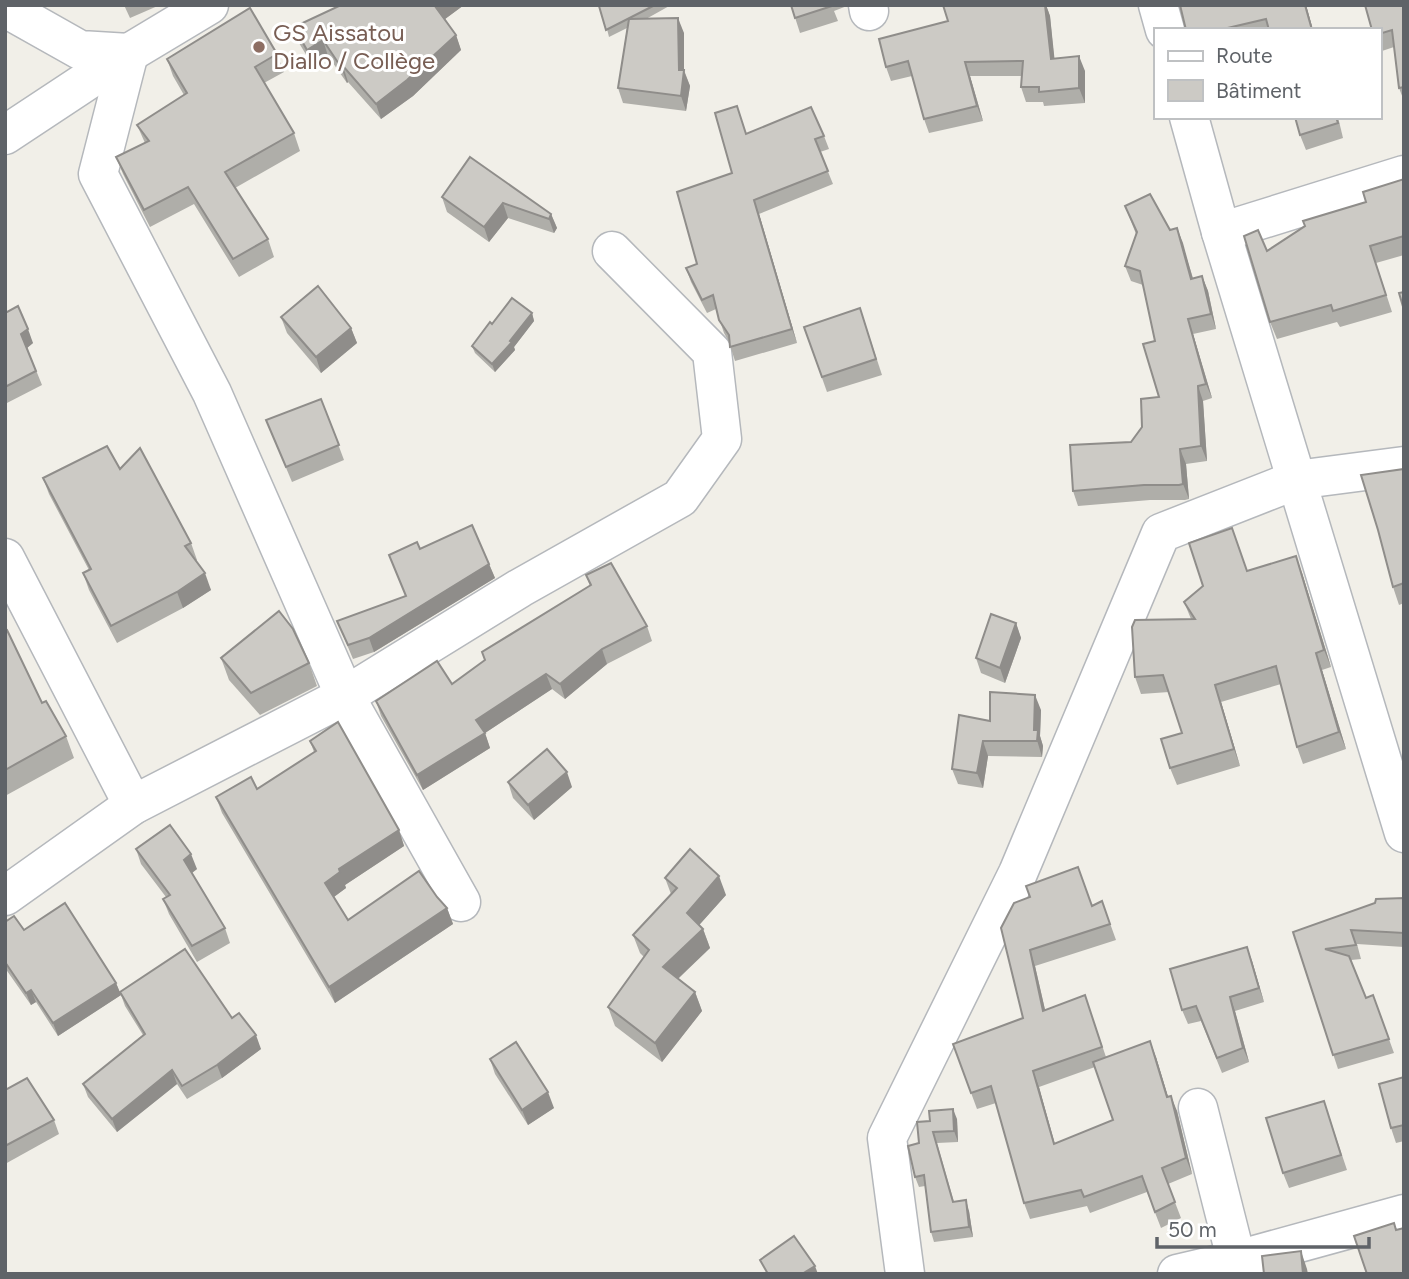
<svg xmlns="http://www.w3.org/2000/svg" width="1409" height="1279" font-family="Figtree,sans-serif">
<rect width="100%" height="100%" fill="#f1efe8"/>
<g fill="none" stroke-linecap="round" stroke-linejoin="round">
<defs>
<g id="minor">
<path d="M5 5 9 10 80 50 129 53 98 174 212 393 345 696 461 902"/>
<path d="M868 5 869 11"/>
<path d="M1158 5 1165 30"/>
<path d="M1189 117 1221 232 1404 833"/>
<path d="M5 135 129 53 209 5"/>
<path d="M1221 232 1404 175"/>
<path d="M5 558 133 805"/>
<path d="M5 896 133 805 345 696 520 588 680 498 722 439 712 352 612 251"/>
<path d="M1198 1108 1240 1274"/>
<path d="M905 1274 887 1138 1018 873 1161 533 1296 480 1404 466"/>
<path d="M1177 1274 1237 1260 1404 1214"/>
</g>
</defs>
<use href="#minor" stroke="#b5b8bc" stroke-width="41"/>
<use href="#minor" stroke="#fff" stroke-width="38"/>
</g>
<g fill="#afaea9" fill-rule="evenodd">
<path d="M124 5H160L130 18Z"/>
<path d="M341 5H464L445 19 456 35 461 50 413 96 381 119 348 82 347 83 328 56 313 66 299 43 294 27Z"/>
<path d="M601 5H671L646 19 684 33V70L690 86 686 111 623 103 618 88 627 28 609 37Z"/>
<path d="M791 5H847V6L834 11 838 21 800 33Z"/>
<path d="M943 5H1046L1050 16 1054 58 1085 71V103L1044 106 1043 102H1026L1021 87 1022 76H970L983 121 929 133 924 119 912 76 891 81 886 67 948 21Z"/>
<path d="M1306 5 1313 30H1186Z"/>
<path d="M1404 5V101L1399 88 1394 47 1379 52V30Z"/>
<path d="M277 54 284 72 264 83 294 133 300 151 235 188 268 239 274 257 239 277 194 204 150 227 123 174 116 157 145 143 137 125 184 95 173 76 167 59Z"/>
<path d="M1338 117 1343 138 1306 150 1300 135Z"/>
<path d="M746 134 824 136 829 149 820 152 833 184 759 214 797 343 735 361 729 342 724 333 716 309 707 313 691 282 686 268 697 264Z"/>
<path d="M470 157 551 214 557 228 554 233 508 218 489 242 447 212 442 197Z"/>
<path d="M1404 179V255L1376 263 1392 312 1340 327 1337 322 1277 339 1270 322 1267 251 1366 202Z"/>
<path d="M1125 206 1170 230 1177 228 1193 278 1202 276 1208 291 1216 329 1193 334 1212 398 1203 401 1207 461 1186 464 1189 499 1185 500H1150L1078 506 1073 491 1131 442 1142 427 1159 397 1155 341 1143 285 1131 281 1125 266 1136 234Z"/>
<path d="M860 308 882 375 827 392 804 327Z"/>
<path d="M5 313 33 343 27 348 42 385 5 404Z"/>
<path d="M532 313 534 321 514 347 515 350 495 372 475 353 472 346 492 324Z"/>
<path d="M281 317 351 328 357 343 321 373 287 333Z"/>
<path d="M321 399 344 460 292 482 266 420Z"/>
<path d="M120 469 191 543 197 560 196 561 211 590 183 608 117 643 89 590 83 573 89 570 49 494 43 478Z"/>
<path d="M1404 469V603L1399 605 1393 587 1401 470Z"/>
<path d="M420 549 489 564 495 578 374 652 353 659 337 621 406 596 389 555Z"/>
<path d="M1247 571 1302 573 1331 667 1322 670 1346 749 1303 764 1297 747 1281 684 1221 702 1240 766 1177 785 1170 768 1182 733 1169 692 1141 694 1135 677 1191 619 1184 602Z"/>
<path d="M586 575 647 626 652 641 607 664 565 699 552 689 485 733 490 748 423 790 381 716 376 701 452 684 590 586Z"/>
<path d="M1016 623 1021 638 1005 683 981 673 976 658Z"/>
<path d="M5 631 42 703 66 736 74 758 5 796Z"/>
<path d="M221 658 309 663 317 686 260 715 229 680Z"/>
<path d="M1041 710 1040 736 1043 746 1042 757 988 756 983 788 958 784 952 769 990 721Z"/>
<path d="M310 741 399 830 404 846 345 885 346 888 334 897 348 920 437 897 447 908 453 924 335 1003 222 813 216 797 257 789 314 752Z"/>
<path d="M508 782 572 787 534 820 513 798Z"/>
<path d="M136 849 197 869 192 873 225 928 230 943 197 962 169 914 163 899 166 897 141 864Z"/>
<path d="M665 878 726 895 699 925 703 929 710 948 678 979 695 992 702 1011 662 1062 615 1026 608 1007 644 957 640 953 633 935 671 894Z"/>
<path d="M1404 898V947L1357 944 1361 959 1351 960 1366 998 1373 995 1394 1053 1338 1069 1293 932Z"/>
<path d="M1102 901 1116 940 1035 966 1045 1010 1085 995 1106 1057H1156L1168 1097 1177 1111 1192 1174 1168 1184 1181 1218 1161 1228 1147 1192 1090 1213 1087 1206 1030 1219 1024 1203 996 1103 977 1109 953 1044 1023 1018 1001 928 1092 906ZM1095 1067 1113 1120 1055 1144 1039 1087Z"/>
<path d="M5 922 24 930 116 983 121 995 58 1036 36 1002 31 1005 5 968Z"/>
<path d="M1252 961 1264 1002 1235 1011 1249 1062 1222 1073 1201 1021 1188 1024 1182 1010Z"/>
<path d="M120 992 232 1018 261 1049 222 1078 187 1099 177 1084 117 1132 88 1097 83 1084 143 1035 125 1006Z"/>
<path d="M490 1059 554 1108 528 1125 495 1074Z"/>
<path d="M1404 1077V1141L1396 1143 1391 1128Z"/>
<path d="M5 1090 54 1120 59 1134 5 1164Z"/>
<path d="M1329 1116 1347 1170 1289 1188 1283 1173Z"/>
<path d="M957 1119 958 1142 937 1143 954 1202 969 1211 973 1237 934 1242 931 1232 925 1186 919 1187 915 1177 919 1143 917 1122Z"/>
</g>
<g fill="#8f8d8a">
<path d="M437 5H464L441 22 435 6Z"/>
<path d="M1045 5H1046L1050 16 1056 73 1051 59Z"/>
<path d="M1305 5H1306L1313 30H1312Z"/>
<path d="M678 18 684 33V71L690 86 686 111 681 96 679 70Z"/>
<path d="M456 35 461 50 413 96 381 119 376 104Z"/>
<path d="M323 40 328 56 313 66 307 50Z"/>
<path d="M1079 56 1085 71V103L1079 88Z"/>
<path d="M965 62 970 76 983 121 977 106Z"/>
<path d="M343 66 348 82 347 83 341 67Z"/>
<path d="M754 200 759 214 797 343 792 329Z"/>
<path d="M503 203 508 218 489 242 484 227Z"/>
<path d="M551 214 557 228 554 233 549 219Z"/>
<path d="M1177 228 1183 243 1197 294 1191 279Z"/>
<path d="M1202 276 1208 291 1216 329 1211 314Z"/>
<path d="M532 313 534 321 514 347 515 350 495 372 492 364Z"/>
<path d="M1188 319 1193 334 1212 398 1206 384Z"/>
<path d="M351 328 357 343 321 373 316 357Z"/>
<path d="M28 329 33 343 27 348 21 334Z"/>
<path d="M1198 386 1203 401 1207 461 1201 446Z"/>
<path d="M1180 449 1186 464 1189 499 1183 484Z"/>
<path d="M1296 556 1302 573 1331 667 1324 650Z"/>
<path d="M489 564 495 578 374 652 369 638Z"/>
<path d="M205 573 211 590 183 608 177 592Z"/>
<path d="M1016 623 1021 638 1005 683 1000 668Z"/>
<path d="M602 649 607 664 565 699 560 684Z"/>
<path d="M1316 653 1322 670 1346 749 1339 732Z"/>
<path d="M546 674 552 689 485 733 490 748 423 790 417 775 476 720Z"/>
<path d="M1215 685 1221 702 1240 766 1234 749Z"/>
<path d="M1035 695 1041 710 1040 736 1043 746 1042 757 1034 730Z"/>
<path d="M983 741 988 756 983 788 977 773Z"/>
<path d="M567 772 572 787 534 820 528 805Z"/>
<path d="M399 830 404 846 345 885 346 888 331 899 325 883 339 869Z"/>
<path d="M191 854 197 869 189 875 184 860Z"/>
<path d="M719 876 726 895 693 932 687 913Z"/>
<path d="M447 908 453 924 335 1003 329 987Z"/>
<path d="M703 929 710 948 670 986 663 967Z"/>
<path d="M1247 947 1252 961 1264 1002 1259 988Z"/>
<path d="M1030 950 1035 966 1049 1027 1043 1011Z"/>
<path d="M116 983 121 995 58 1036 53 1023Z"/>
<path d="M31 990 36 1002 31 1005 26 993Z"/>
<path d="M695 992 702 1011 662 1062 655 1043Z"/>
<path d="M1230 997 1235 1011 1249 1062 1243 1048Z"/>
<path d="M256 1035 261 1049 222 1078 217 1065Z"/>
<path d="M1150 1041 1156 1057 1173 1113 1167 1097Z"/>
<path d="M172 1070 177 1084 117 1132 112 1119Z"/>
<path d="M1033 1071 1039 1087 1059 1160 1054 1144Z"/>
<path d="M548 1092 554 1108 528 1125 522 1110Z"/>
<path d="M1171 1096 1177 1111 1192 1174 1186 1158Z"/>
<path d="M953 1109 957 1119 958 1142 954 1131Z"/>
<path d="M966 1200 969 1211 973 1237 969 1227Z"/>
<path d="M1301 1251 1307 1269 1308 1274H1303Z"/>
<path d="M815 1266 818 1274H802Z"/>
</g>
<g fill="#cccac5" stroke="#8f8d8a" stroke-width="2">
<path d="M341 5H437L435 6 456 35 407 80 376 104 343 66 341 67 323 40 307 50 294 27Z"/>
<path d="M601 5H655L606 30 599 6Z"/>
<path d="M791 5H832V6L795 18Z"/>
<path d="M943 5H1045L1051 59 1079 56V88L1039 92V87H1021L1023 61 965 62 977 106 924 119 908 61 886 67 879 39 948 21Z"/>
<path d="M1180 5H1305L1312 30H1269L1266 19 1219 30H1186Z"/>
<path d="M1365 5H1404V87L1399 88 1392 30 1379 34V30H1372Z"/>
<path d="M250 8 277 54 255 67 294 133 225 172 268 239 233 259 188 187 144 210 116 157 149 141 137 125 187 93 167 59Z"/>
<path d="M678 18 679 70H684L681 96 618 88 629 19Z"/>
<path d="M737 106 746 134 811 107 824 136 815 139 828 171 754 200 792 329 730 347 729 335 719 320 713 295 702 300 686 268 697 264 677 192 732 173 715 113Z"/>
<path d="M1295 117H1336L1338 123 1300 135Z"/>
<path d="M470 157 551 214 549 219 503 203 484 227 442 197Z"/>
<path d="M1404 179V236L1370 246 1386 295 1333 311 1331 305 1270 322 1244 236 1258 230 1267 251 1305 226 1303 221 1366 202 1363 192Z"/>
<path d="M1150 194 1170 230 1177 228 1191 279 1202 276 1211 314 1188 319 1206 384 1198 386 1201 446 1180 449 1183 484 1179 485H1144L1073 491 1070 445 1131 442 1142 427 1141 399 1159 397 1143 344 1155 341 1140 271 1125 266 1137 232 1125 206Z"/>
<path d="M318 286 351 328 316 357 281 317Z"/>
<path d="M1404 292V310L1399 293Z"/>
<path d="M512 298 532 313 510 341 512 342 492 364 472 346 490 322 492 324Z"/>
<path d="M18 306 28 329 21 334 36 371 5 387V313Z"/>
<path d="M860 308 876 359 822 377 804 327Z"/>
<path d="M321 399 339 445 286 467 266 420Z"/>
<path d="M107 446 120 469 140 448 191 543 185 546 205 573 177 592 111 626 83 573 91 569 43 478Z"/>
<path d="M1404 469V583L1393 587 1378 530 1361 475Z"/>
<path d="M472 525 489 564 369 638 348 645 337 621 406 596 389 555 417 542 420 549Z"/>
<path d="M1232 528 1247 571 1296 556 1324 650 1316 653 1339 732 1297 747 1276 666 1215 685 1234 749 1170 768 1161 739 1182 733 1163 675 1135 677 1132 627 1135 620 1195 619 1184 602 1203 586 1189 543Z"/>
<path d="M611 563 647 626 602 649 560 684 546 674 476 720 485 733 417 775 376 701 437 661 452 684 485 660 482 652 591 585 586 575Z"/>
<path d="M279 611 293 629 309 663 251 693 221 658Z"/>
<path d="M991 614 1016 623 1000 668 976 658Z"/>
<path d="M7 630 42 703 46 701 66 736 5 770V631Z"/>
<path d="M990 692 1035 695 1034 730H1038L1037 741H983L977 773 952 769 959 715 990 721Z"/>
<path d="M338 722 399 830 339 869 340 872 325 883 348 920 419 871 437 897 447 908 329 987 216 797 251 777 257 789 316 751 310 741Z"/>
<path d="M547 749 567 772 528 805 508 782Z"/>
<path d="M170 825 191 854 184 860 225 928 192 946 163 899 170 895 136 849Z"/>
<path d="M690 849 719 876 687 913 703 929 663 967 695 992 655 1043 608 1007 649 950 633 935 677 888 665 878Z"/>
<path d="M1078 867 1092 906 1102 901 1110 924 1030 950 1043 1011 1085 995 1102 1047 1033 1071 1054 1144 1113 1120 1093 1062 1150 1041 1167 1097 1171 1096 1186 1158 1162 1168 1175 1202 1155 1212 1142 1176 1084 1197 1081 1190 1024 1203 991 1086 971 1093 953 1044 1023 1018 1001 928 1014 903 1030 897 1026 886Z"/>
<path d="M1404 898V933L1351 930 1356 945 1325 949 1349 956 1366 998 1373 995 1389 1039 1333 1055 1293 932 1375 903 1376 899Z"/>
<path d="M65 903 116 983 53 1023 31 990 26 993 5 962V922L14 916 24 930Z"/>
<path d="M1247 947 1259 988 1230 997 1243 1048 1217 1058 1196 1006 1182 1010 1170 969Z"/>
<path d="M185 949 232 1018 239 1013 256 1035 217 1065 182 1086 172 1070 112 1119 83 1084 145 1034 120 992Z"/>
<path d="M516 1042 548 1092 522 1110 490 1059Z"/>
<path d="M1404 1077V1125L1391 1128 1379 1084Z"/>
<path d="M27 1078 54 1120 5 1146V1090Z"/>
<path d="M1324 1101 1341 1155 1283 1173 1266 1118Z"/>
<path d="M953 1109 954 1131 933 1132 953 1202 966 1200 969 1227 931 1232 924 1175 915 1177 908 1146 919 1143 917 1122 930 1121 929 1111Z"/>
<path d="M1394 1223 1396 1230 1404 1228V1274H1367L1354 1236Z"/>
<path d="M794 1236 815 1266 802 1274H768L760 1260Z"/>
<path d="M1301 1251 1303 1274H1264L1262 1256Z"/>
</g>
<circle fill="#8d6e63" stroke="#fff" stroke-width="2.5" cx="259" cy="47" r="7"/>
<g text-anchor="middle" stroke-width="6" stroke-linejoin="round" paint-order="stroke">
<g font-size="24" fill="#785e54" stroke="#fff" text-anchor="start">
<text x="273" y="41">GS Aissatou<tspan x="273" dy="28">Diallo / Collège</tspan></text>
</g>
</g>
<rect width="1409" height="1279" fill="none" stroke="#5f6368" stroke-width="14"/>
<rect x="1154" y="28" width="228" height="91" fill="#ffffff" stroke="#bfc1c3" stroke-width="2"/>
<rect x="1168" y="51" width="35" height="10" fill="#ffffff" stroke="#bfc1c3" stroke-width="2"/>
<text x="1216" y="63" font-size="21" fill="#5f6368">Route</text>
<rect x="1168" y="80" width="35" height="21" fill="#cccac5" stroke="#bfc1c3" stroke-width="2"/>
<text x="1216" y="98" font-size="21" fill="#5f6368">Bâtiment</text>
<path d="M1157 1237v10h212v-10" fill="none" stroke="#5f6368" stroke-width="3.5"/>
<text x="1168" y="1237" font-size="21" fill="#5f6368" stroke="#ffffff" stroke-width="5" paint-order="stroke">50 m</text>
</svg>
